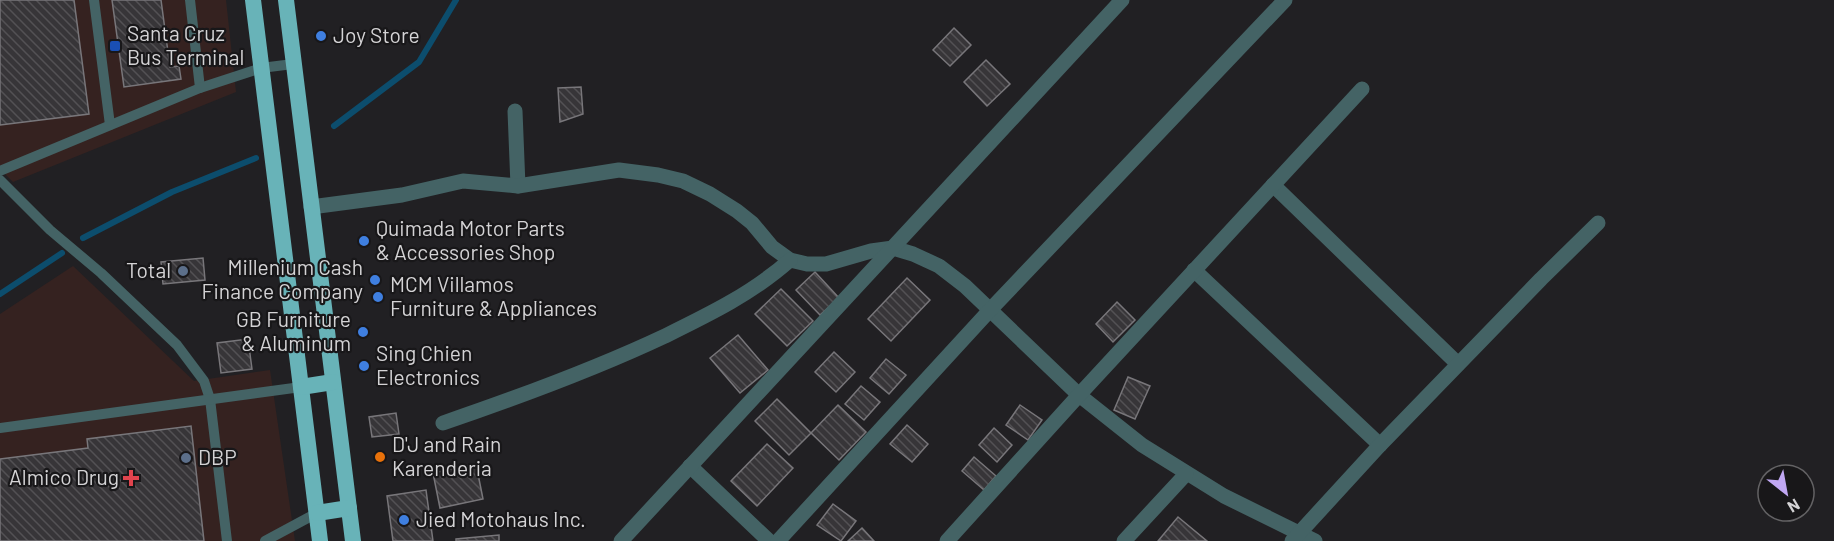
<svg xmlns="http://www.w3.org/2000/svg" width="1834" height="541" font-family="Barlow,sans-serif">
<defs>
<pattern id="building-back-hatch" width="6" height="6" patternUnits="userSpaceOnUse" patternTransform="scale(1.5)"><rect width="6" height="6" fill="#373538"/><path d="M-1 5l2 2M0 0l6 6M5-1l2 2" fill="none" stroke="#535154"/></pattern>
</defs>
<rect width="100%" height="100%" fill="#212023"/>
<g fill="#352220">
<path d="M0 0H226L236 92 13 182 0 169Z"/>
<path d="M73 266 194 381 270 370 295 541H0V314Z"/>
</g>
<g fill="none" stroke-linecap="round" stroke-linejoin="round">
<g stroke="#0c4d6d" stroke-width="6">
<path d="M334 126 419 62 456 0"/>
<path d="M83 238 172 192 256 158"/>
<path d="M0 294 62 253"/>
</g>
</g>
<g fill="url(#building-back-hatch)" stroke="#78767a" stroke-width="1.5">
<path d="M0 0H74L89 114 0 125Z"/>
<path d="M112 0H161L170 67 179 66 181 79 124 87Z"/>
<path d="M954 28 971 45 950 66 933 50Z"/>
<path d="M986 60 1010 84 987 106 964 82Z"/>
<path d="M581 87 583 114 560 122 558 88Z"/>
<path d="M203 258 205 280 163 284 161 262Z"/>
<path d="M815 272 839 298 820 315 796 290Z"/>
<path d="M907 278 930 300 891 341 868 319Z"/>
<path d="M781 289 813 321 787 346 755 314Z"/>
<path d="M1117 302 1135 320 1113 342 1096 324Z"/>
<path d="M738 335 768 370 740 393 710 358Z"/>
<path d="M248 339 252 369 221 373 217 343Z"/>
<path d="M834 352 855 372 836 392 815 372Z"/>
<path d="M886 359 906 375 889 394 870 378Z"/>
<path d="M1128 377 1150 386 1135 419 1114 410Z"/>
<path d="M861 386 880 402 864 420 845 404Z"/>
<path d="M777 399 811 433 789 455 755 421Z"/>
<path d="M838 405 866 432 839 460 811 433Z"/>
<path d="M1020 405 1042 420 1028 440 1006 425Z"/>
<path d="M396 413 399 434 372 437 369 417Z"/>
<path d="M907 425 928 444 912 462 890 444Z"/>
<path d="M191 426 204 541H0V459L88 448 87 439Z"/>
<path d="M994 428 1012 445 997 462 979 445Z"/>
<path d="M767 444 793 468 757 506 731 481Z"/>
<path d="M974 457 996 476 984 490 962 471Z"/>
<path d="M476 464 483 499 440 508 433 473Z"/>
<path d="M426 490 433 541H393L387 496Z"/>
<path d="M833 504 856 521 841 541 817 525Z"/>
<path d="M1178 517 1207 541H1158Z"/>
<path d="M862 528 874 541H848Z"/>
<path d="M499 535V541H456V539Z"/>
</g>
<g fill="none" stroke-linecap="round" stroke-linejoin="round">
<g stroke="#446365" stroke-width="10">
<path d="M94 0 110 125"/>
<path d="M190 0 200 88"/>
<path d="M0 171 200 88 261 68 293 64"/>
<path d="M0 180 50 230 101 273 177 345 204 381 210 399 227 541"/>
<path d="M0 428 301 387"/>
<path d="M265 541 317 513"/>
</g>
<g stroke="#446365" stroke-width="15">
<path d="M515 111 518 186"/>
<path d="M1273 185 1458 364"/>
<path d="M311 207 402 195 463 181 518 186 619 170 658 175 683 181 710 194 737 211 752 223 772 247 790 260 807 264H826L871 251 893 248 913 254 939 266 965 286 1079 395 1142 445 1224 496 1315 541"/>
<path d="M1194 270 1380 445"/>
<path d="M443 423C519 397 593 370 665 336 710 314 753 293 790 260"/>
<path d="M690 466 769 541"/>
<path d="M621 541 1122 0"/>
<path d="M778 541 990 310 1285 0"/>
<path d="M947 541 1079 395 1362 89"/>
<path d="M1124 541 1186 474"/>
<path d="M1292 541 1380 445 1541 279 1598 223"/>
</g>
<g stroke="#68b3b8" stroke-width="16">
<path d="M253 0 320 541"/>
<path d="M286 0 353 541"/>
<path d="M301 387 333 382"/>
<path d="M317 513 349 508"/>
</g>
</g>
<g fill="#3f7fe0" stroke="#181719" stroke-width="2">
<circle cx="321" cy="36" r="6"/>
<circle cx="364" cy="241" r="6"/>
<circle cx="375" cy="280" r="6"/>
<circle cx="378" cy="297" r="6"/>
<circle cx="363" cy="332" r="6"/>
<circle cx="364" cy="366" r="6"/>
<circle cx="404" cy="520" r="6"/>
</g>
<rect fill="#1a4fb4" stroke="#181719" stroke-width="2" x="109" y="40" width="12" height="12" rx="3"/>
<g fill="#5c6f8a" stroke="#181719" stroke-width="2">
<circle cx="183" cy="271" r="6"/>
<circle cx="186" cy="458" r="6"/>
</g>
<circle fill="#e8710a" stroke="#181719" stroke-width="2" cx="380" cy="457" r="6"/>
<path fill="#e0444e" stroke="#181719" stroke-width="2" d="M128 469h6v6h6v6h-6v6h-6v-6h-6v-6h6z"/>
<g text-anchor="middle" stroke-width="4.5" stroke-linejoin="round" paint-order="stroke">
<g font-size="21" fill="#d4d3d5" stroke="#181719" text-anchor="start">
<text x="127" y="41">Santa Cruz<tspan x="127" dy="24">Bus Terminal</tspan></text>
<text x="333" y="43">Joy Store</text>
<text x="376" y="236">Quimada Motor Parts<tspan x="376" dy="24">&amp; Accessories Shop</tspan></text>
<text x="363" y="275" text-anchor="end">Millenium Cash<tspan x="363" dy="24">Finance Company</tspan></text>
<text x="171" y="278" text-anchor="end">Total</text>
<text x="390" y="292">MCM Villamos<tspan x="390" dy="24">Furniture &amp; Appliances</tspan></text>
<text x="351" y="327" text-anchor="end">GB Furniture<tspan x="351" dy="24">&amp; Aluminum</tspan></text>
<text x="376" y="361">Sing Chien<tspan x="376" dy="24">Electronics</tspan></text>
<text x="392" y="452">D'J and Rain<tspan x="392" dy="24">Karenderia</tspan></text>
<text x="198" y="465">DBP</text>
<text x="119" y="485" text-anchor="end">Almico Drug</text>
<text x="416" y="527">Jied Motohaus Inc.</text>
</g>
</g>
<g transform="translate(1786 493) rotate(149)"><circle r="28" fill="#181719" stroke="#636264" stroke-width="1.5"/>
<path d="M0-4.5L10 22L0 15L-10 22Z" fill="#c1a8f3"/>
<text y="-9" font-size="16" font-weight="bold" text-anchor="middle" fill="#d4d3d5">N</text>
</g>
</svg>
